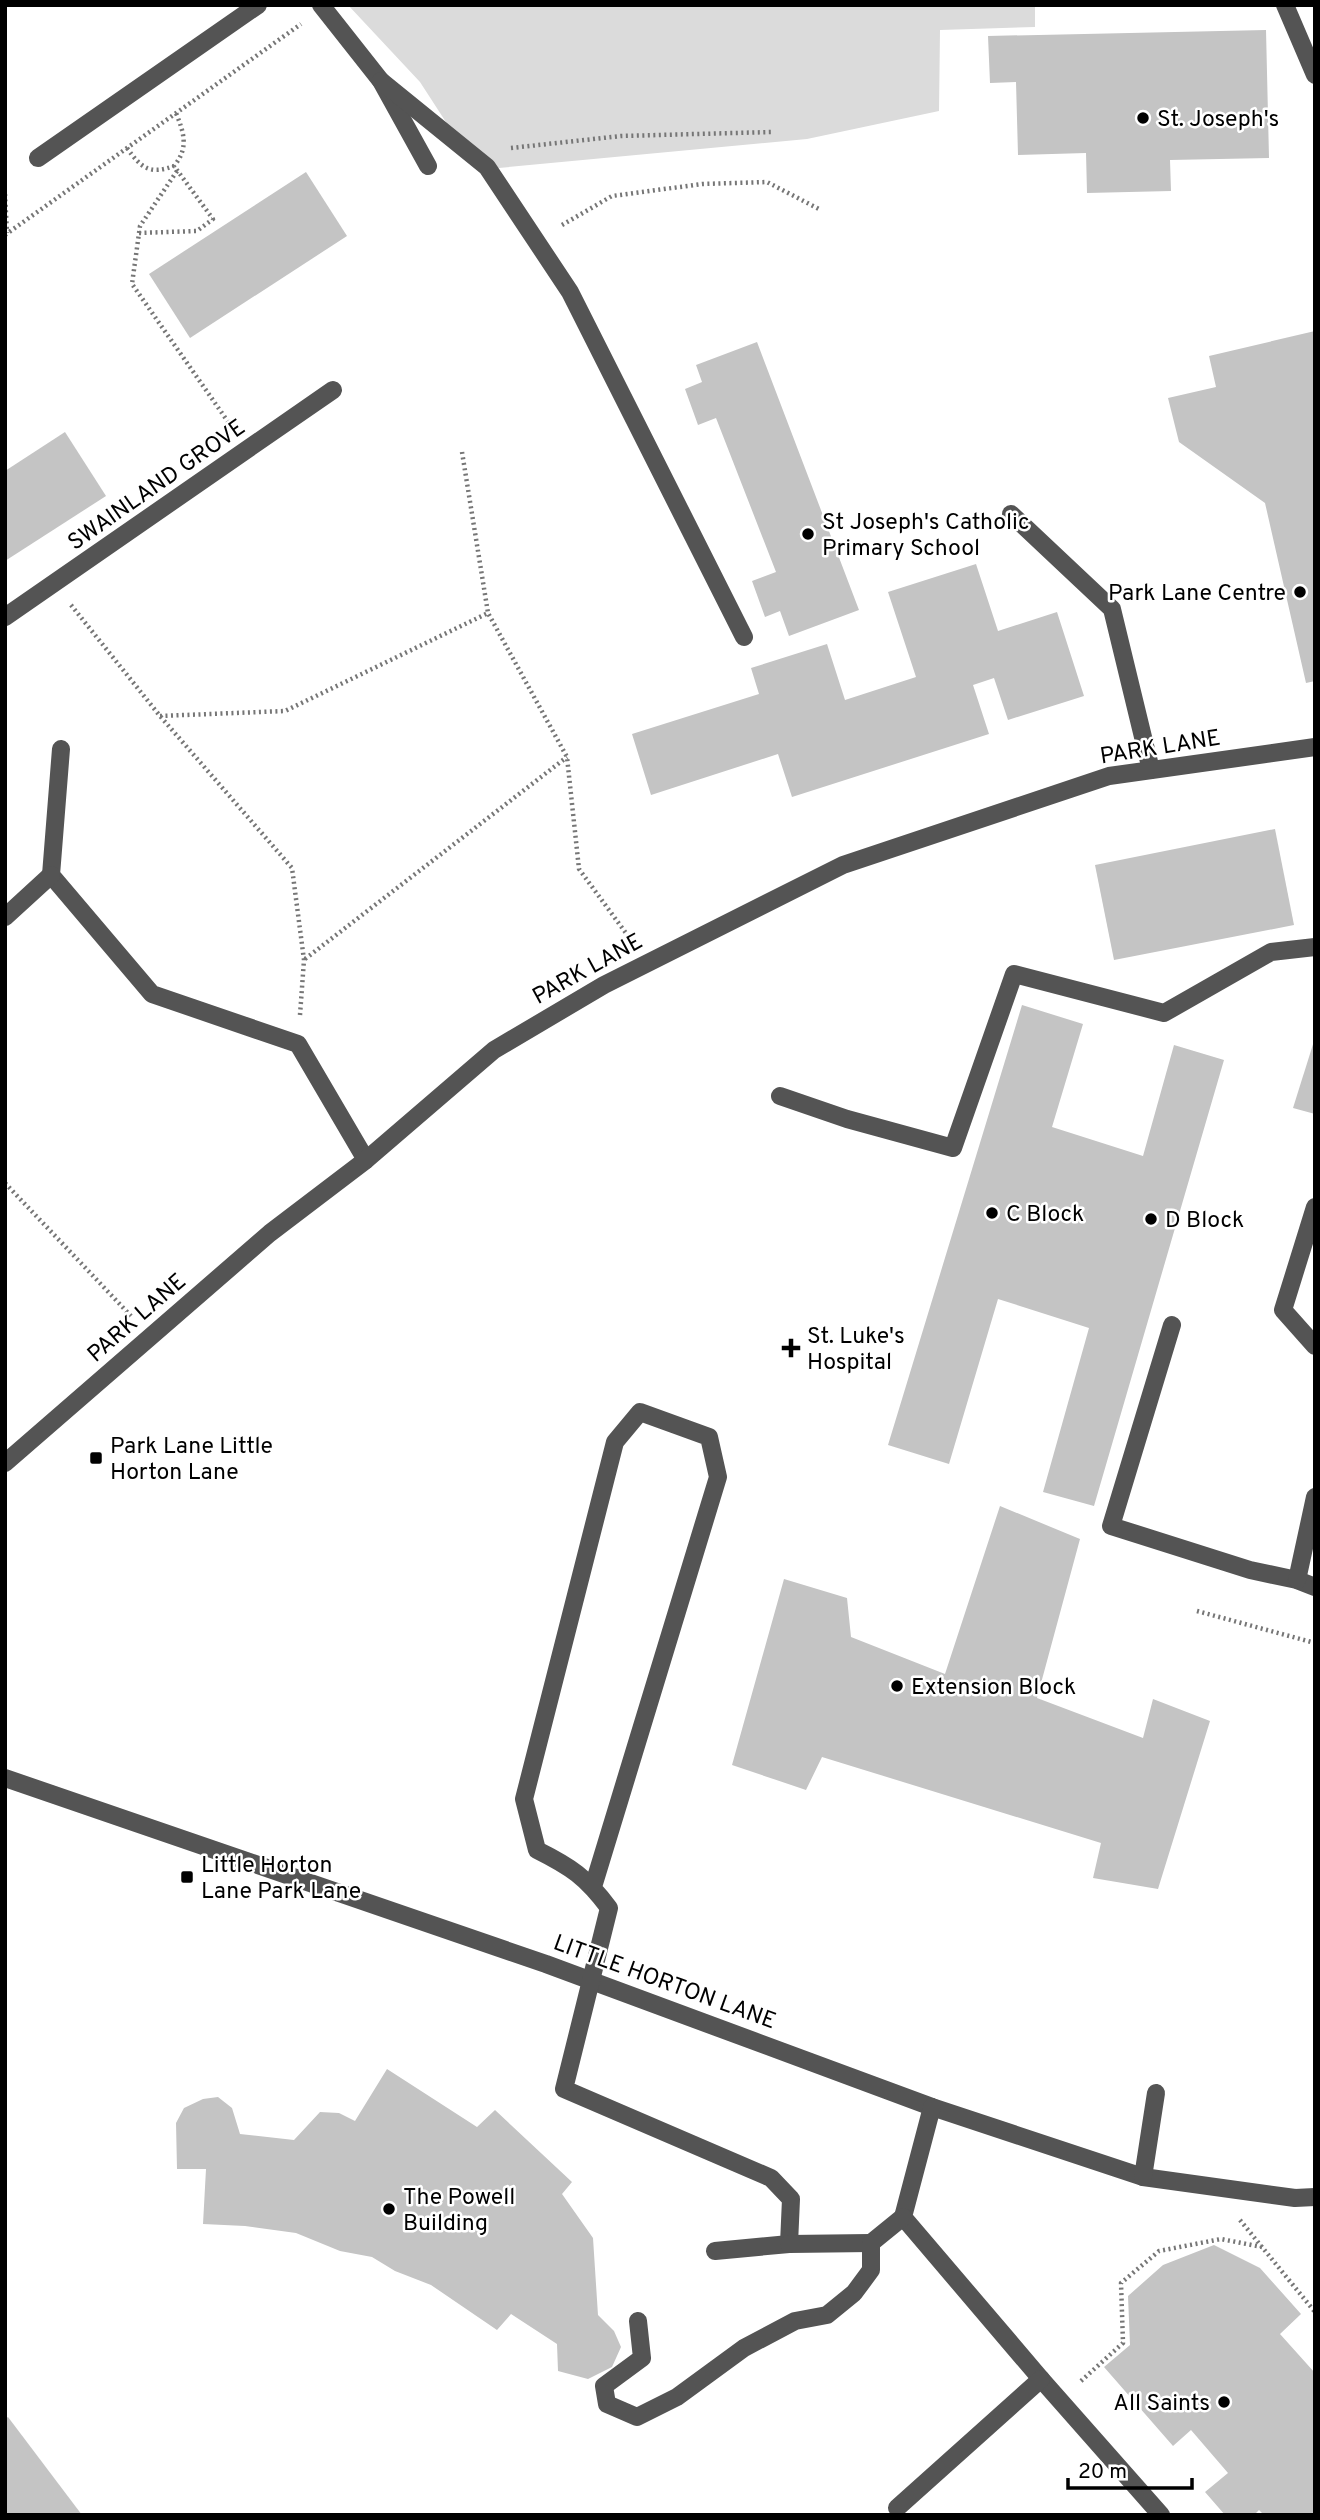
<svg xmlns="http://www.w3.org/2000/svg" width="1320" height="2520" font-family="Overpass,sans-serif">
<rect width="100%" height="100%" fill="#fff"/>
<path fill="#dbdbdb" d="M348 5H1035V27L940 30 939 111 807 139 477 170 420 82Z"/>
<g fill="#c4c4c4">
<path d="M1266 30 1269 158 1170 160 1171 191 1087 193 1086 153 1018 155 1016 82 990 83 988 36Z"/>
<path d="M306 172 347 236 190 338 149 274Z"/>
<path d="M1315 331V681L1306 683 1265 503 1179 442 1168 398 1216 387 1209 356Z"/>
<path d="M757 342 859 610 789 636 780 611 765 617 752 581 776 572 716 418 698 425 685 389 702 382 696 365Z"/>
<path d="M65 432 106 496 5 561V471Z"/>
<path d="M976 564 998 631 1057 612 1084 696 1008 720 994 678 973 685 989 734 792 797 778 754 651 795 632 734 759 694 751 668 827 644 845 700 916 677 888 592Z"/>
<path d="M1275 829 1294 925 1114 960 1095 865Z"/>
<path d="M1022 1005 1083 1024 1052 1127 1143 1156 1174 1045 1224 1060 1094 1506 1043 1492 1089 1328 998 1299 949 1464 888 1445Z"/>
<path d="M1314 1041H1315V1114L1293 1108Z"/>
<path d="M1000 1506 1080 1539 1037 1698 1143 1738 1153 1699 1210 1721 1158 1889 1093 1878 1101 1843 822 1757 806 1790 732 1765 784 1579 847 1598 851 1637 945 1674Z"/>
<path d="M387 2069 477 2127 495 2110 572 2182 562 2194 593 2238 598 2315 614 2331 621 2347 612 2367 588 2379 558 2371 557 2344 511 2314 497 2330 431 2285 395 2271 372 2257 340 2251 296 2233 245 2226 203 2224 206 2169H177L176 2123 184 2108 203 2099 218 2097 232 2108 240 2134 294 2140 320 2112 339 2113 355 2121Z"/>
<path d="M1214 2245 1260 2268 1301 2314 1280 2334 1315 2373V2515H1264L1259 2510 1254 2515H1225L1205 2492 1228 2473 1191 2430 1173 2446 1104 2367 1130 2345 1128 2296 1163 2265Z"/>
<path d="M8 2417 82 2515H5V2419Z"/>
</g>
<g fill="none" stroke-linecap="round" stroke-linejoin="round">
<g stroke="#767676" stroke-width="4.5" stroke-dasharray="2 3.5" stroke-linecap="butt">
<path d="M127 148C141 168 150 175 174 166"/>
<path d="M511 148 621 136 772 132"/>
<path d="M177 171 140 226 132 284 231 426"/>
<path d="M5 194 7 233"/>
<path d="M562 225 612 196 702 184 767 182 819 209"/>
<path d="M139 233 197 231 213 219 174 166C189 148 184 133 176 113"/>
<path d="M5 235 301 24"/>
<path d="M462 452 488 613"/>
<path d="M71 605 160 716 292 868 304 960 300 1015"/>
<path d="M160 716 285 711 488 613 567 757 579 869 631 940"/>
<path d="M305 959 567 757"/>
<path d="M5 1183 131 1316"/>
<path d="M1197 1611 1315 1643"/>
<path d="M1240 2220 1315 2312"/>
<path d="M1081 2381 1123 2343 1121 2283 1159 2251 1221 2239 1262 2247"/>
</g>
<g stroke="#545454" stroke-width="18">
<path d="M321 5 381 81 428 166"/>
<path d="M1285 5 1315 75"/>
<path d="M381 81 487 167 570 292 744 637"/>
<path d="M38 158 258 5"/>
<path d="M1011 514 1112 609 1151 770"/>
<path d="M5 617 333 390"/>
<path d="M61 749 51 875 152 994 298 1044 366 1160"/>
<path d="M5 917 51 875"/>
<path d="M780 1096 847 1119 953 1148 1014 974 1164 1013 1271 952 1315 947"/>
<path d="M1315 1207 1283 1310 1315 1346"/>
<path d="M1172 1325 1111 1526 1250 1570 1297 1580 1315 1587"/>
<path d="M5 1463 270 1233 366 1160 494 1050 604 985 843 865 1109 776 1315 747"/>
<path d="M1297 1580 1315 1497"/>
<path d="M5 1778 546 1964 932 2107 1143 2177 1295 2198 1315 2197"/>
<path d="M593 1887 718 1477 709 1437 640 1412 615 1442 524 1799 537 1850C571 1867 586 1877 609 1908L564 2089 771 2178 791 2199 789 2244 715 2251"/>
<path d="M932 2107 903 2217 1041 2379 1161 2515"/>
<path d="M1143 2177 1156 2093"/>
<path d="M789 2244 871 2243"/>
<path d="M638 2321 642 2358 604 2386 607 2404 637 2417 677 2397 744 2348 795 2321 827 2315 854 2293 871 2270V2243L903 2217"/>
<path d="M897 2508 1041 2379"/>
</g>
</g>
<g fill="#000" stroke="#fff" stroke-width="2.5">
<circle cx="1143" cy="118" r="7"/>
<circle cx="808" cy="534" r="7"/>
<circle cx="1300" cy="592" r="7"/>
<circle cx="992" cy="1213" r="7"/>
<circle cx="1151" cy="1219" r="7"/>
<path d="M787.5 1337.5h7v7h7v7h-7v7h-7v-7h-7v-7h7z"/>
<rect x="89" y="1451" width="14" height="14" rx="3.5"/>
<circle cx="897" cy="1686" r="7"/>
<rect x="180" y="1870" width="14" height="14" rx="3.5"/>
<circle cx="389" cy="2209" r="7"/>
<circle cx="1224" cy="2402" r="7"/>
</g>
<g text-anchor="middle" stroke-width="5" stroke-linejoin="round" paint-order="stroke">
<g font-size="23" fill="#000" stroke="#fff" text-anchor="start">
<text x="1157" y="126">St. Joseph's</text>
<text x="822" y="529">St Joseph's Catholic<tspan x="822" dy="26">Primary School</tspan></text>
<text x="1286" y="600" text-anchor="end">Park Lane Centre</text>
<text x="1006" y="1221">C Block</text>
<text x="1165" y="1227">D Block</text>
<text x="807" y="1343">St. Luke's<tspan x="807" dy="26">Hospital</tspan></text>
<text x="110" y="1453">Park Lane Little<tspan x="110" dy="26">Horton Lane</tspan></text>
<text x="911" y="1694">Extension Block</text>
<text x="201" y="1872">Little Horton<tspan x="201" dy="26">Lane Park Lane</tspan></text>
<text x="403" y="2204">The Powell<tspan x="403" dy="26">Building</tspan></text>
<text x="1210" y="2410" text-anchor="end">All Saints</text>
</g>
<g font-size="23" fill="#000" stroke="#fff">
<text transform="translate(156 484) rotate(-35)" y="8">SWAINLAND GROVE</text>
<text transform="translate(1160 746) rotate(-9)" y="8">PARK LANE</text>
<text transform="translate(587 968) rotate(-29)" y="8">PARK LANE</text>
<text transform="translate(136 1317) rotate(-41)" y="8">PARK LANE</text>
<text transform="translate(665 1981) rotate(20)" y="8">LITTLE HORTON LANE</text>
</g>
</g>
<rect width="1320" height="2520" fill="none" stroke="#000000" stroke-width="14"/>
<path d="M1068 2478v10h124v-10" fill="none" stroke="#000000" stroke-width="3.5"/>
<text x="1078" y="2478" font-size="21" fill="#000000" stroke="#ffffff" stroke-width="5" paint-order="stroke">20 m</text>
</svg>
